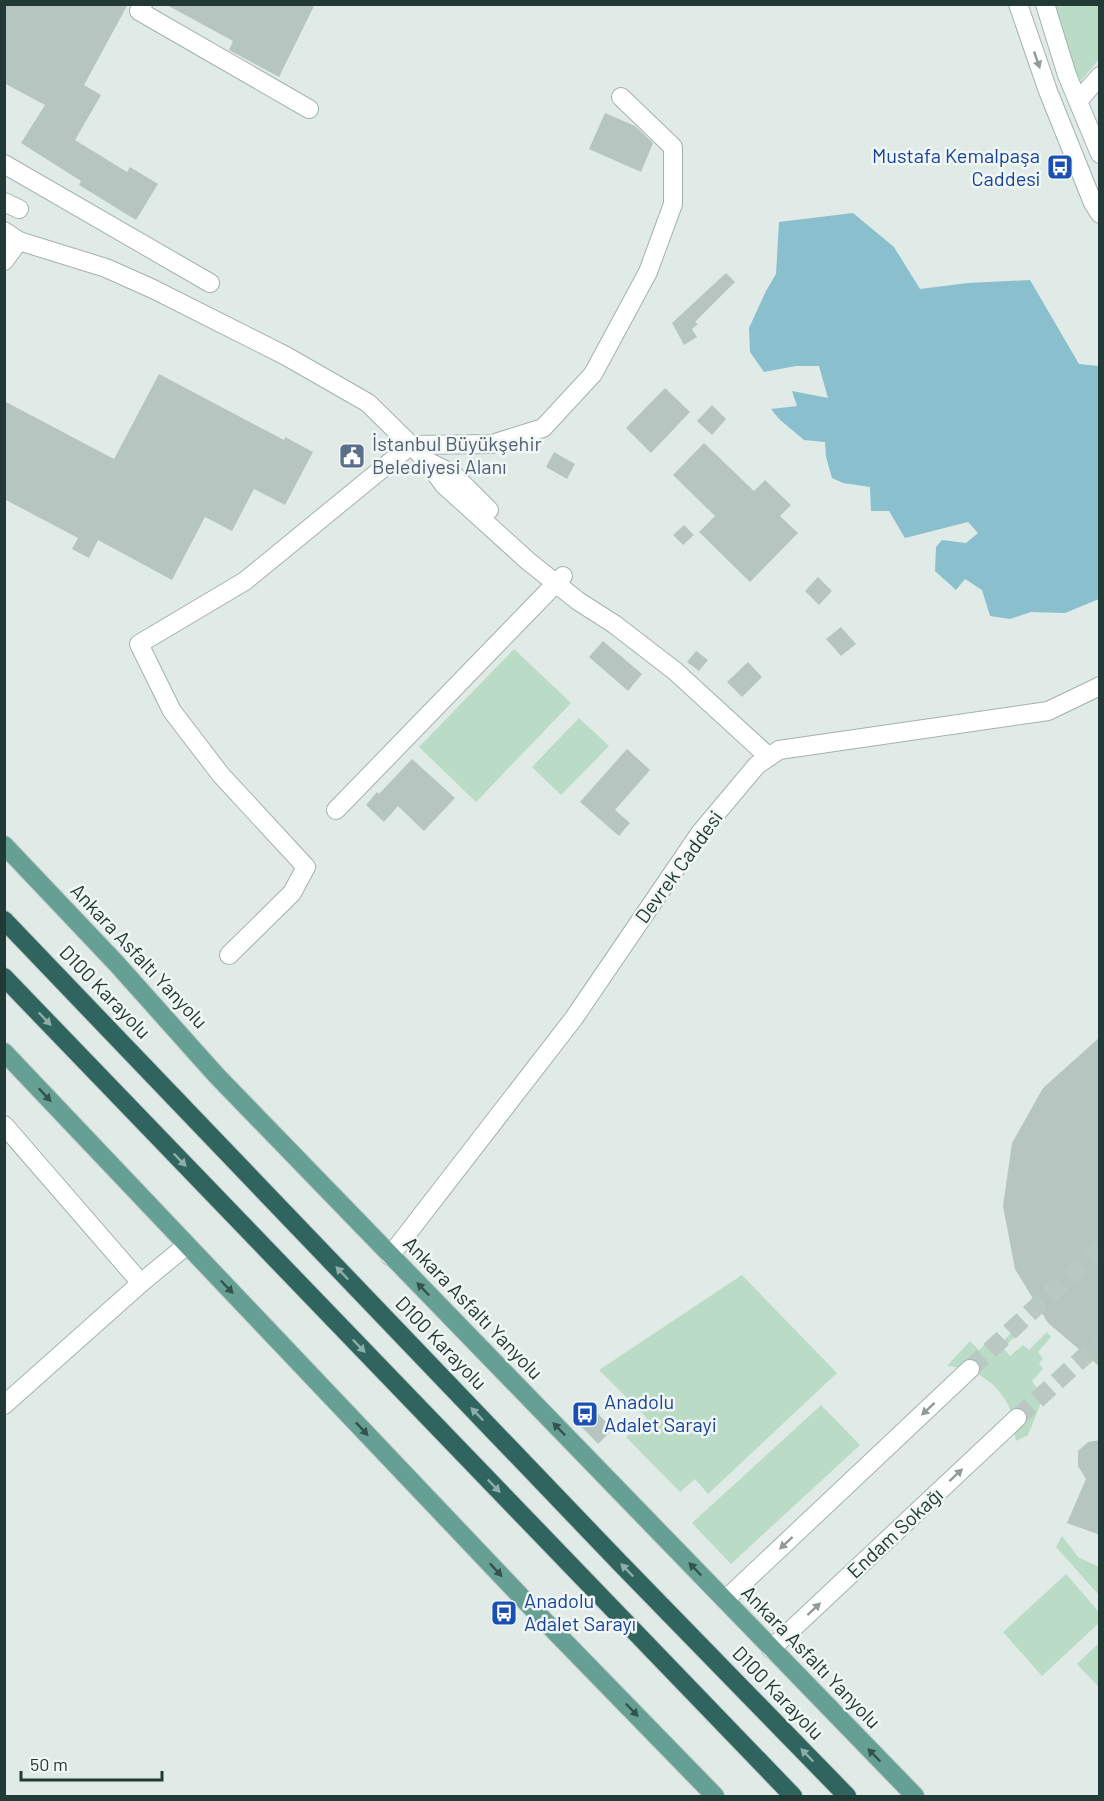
<svg xmlns="http://www.w3.org/2000/svg" width="1104" height="1801" font-family="Barlow,sans-serif">
<rect width="100%" height="100%" fill="#e0ebe7"/>
<g fill="#badbc5">
<path d="M1048 5H1099V59L1080 82Z"/>
<path d="M514 649 571 703 476 802 419 747Z"/>
<path d="M579 718 609 746 561 795 532 767Z"/>
<path d="M742 1275 837 1373 708 1494 695 1479 680 1492 626 1437 647 1418 599 1370Z"/>
<path d="M1047 1332 1051 1337 1038 1352 1043 1359 1039 1363 1043 1369 1032 1381 1043 1398 1028 1435 1016 1441C1014 1431 1014 1419 1010 1409 998 1382 975 1368 947 1366L970 1341 979 1350 988 1342 995 1349 1011 1333 1015 1337 1003 1348 1010 1356 1023 1345 1029 1350Z"/>
<path d="M821 1405 860 1445 731 1564 692 1523Z"/>
<path d="M1062 1536 1078 1557 1099 1567V1595L1056 1547Z"/>
<path d="M1066 1574 1099 1612V1623L1042 1676 1003 1632Z"/>
<path d="M1099 1643 1100 1684 1098 1686 1077 1664Z"/>
</g>
<path fill="#8abfce" d="M853 213 894 247 920 289 968 283 1030 280 1079 364 1099 366V599L1065 613 1031 612 1010 619 990 616 982 590 965 579 956 590 935 571 936 547 942 540 966 543 978 533 968 522 905 538 889 511H871L870 487 843 483 832 478 826 457 825 442 804 440 779 419 771 409 797 406 792 391 828 398 819 366H796L764 372 750 352 749 328 766 291 776 274 779 222Z"/>
<g fill="#b6c5c0">
<path d="M4 4H128L84 85 101 95 75 140 127 172 130 167 158 184 136 220 79 185 81 181 21 143 45 105 4 83Z"/>
<path d="M165 4H315L279 77 229 50 233 41Z"/>
<path d="M605 113 635 126 653 143 641 172 589 149Z"/>
<path d="M726 273 735 282 695 322 698 324 692 329 697 337 684 345 672 323Z"/>
<path d="M159 374 284 440 285 437 313 452 285 505 254 489 232 531 205 517 172 580 98 540 89 558 72 549 78 538 4 499V401L114 459Z"/>
<path d="M665 388 690 412 651 453 626 428Z"/>
<path d="M712 405 726 419 712 435 697 421Z"/>
<path d="M704 443 754 491 765 480 791 505 780 516 798 533 750 582 699 532 715 516 673 475Z"/>
<path d="M554 452 575 464 567 479 546 467Z"/>
<path d="M684 525 694 535 683 545 673 535Z"/>
<path d="M818 577 832 591 819 605 805 591Z"/>
<path d="M841 627 856 644 841 656 826 639Z"/>
<path d="M603 641 642 674 628 691 589 657Z"/>
<path d="M696 651 708 660 699 671 687 662Z"/>
<path d="M748 662 762 677 742 697 727 682Z"/>
<path d="M627 749 650 770 615 810 630 823 619 836 580 802Z"/>
<path d="M412 759 455 798 424 831 398 806 384 822 366 805 377 792 379 794Z"/>
<path d="M1100 1037 1099 1201 1100 1367 1048 1323 1015 1269 1003 1206 1012 1143 1043 1088Z"/>
<path d="M592 1408 613 1429 598 1444 578 1423Z"/>
<path d="M1100 1440V1535L1067 1523 1086 1479 1078 1466V1451L1088 1442Z"/>
</g>
<g fill="none" stroke-linecap="round" stroke-linejoin="round">
<g stroke="#bac8c3" stroke-width="18" stroke-dasharray="18 9" stroke-linecap="butt">
<path d="M970 1369 1100 1247"/>
<path d="M1017 1418 1100 1342"/>
</g>
<defs>
<g id="minor">
<path d="M143 4 139 11 309 109"/>
<path d="M1018 4 1048 91 1093 203 1100 214"/>
<path d="M1045 4 1067 75 1100 154"/>
<path d="M1078 101 1100 76"/>
<path d="M4 164 210 283"/>
<path d="M4 202 19 209"/>
<path d="M4 231 19 241 6 240"/>
<path d="M4 261 19 241 106 268 153 289 286 356 368 403 425 459 444 485 528 561 578 601 614 624 675 671 769 757"/>
<path d="M429 462 453 474 489 510"/>
<path d="M336 810 563 576"/>
<path d="M229 955 292 893 306 867 221 775 172 711 139 644 245 581 411 445 492 444 543 428 593 374 648 272 673 204V147L621 97"/>
<path d="M4 1125 141 1283"/>
<path d="M390 1256 574 1018 700 833 757 765 779 750 1048 711 1100 686"/>
<path d="M4 1405 141 1283 187 1245"/>
<path d="M725 1600 970 1369"/>
<path d="M771 1649 1017 1418"/>
</g>
<g id="major">
<path d="M4 845 116 963 217 1076 915 1796"/>
<path d="M4 1052 530 1606 715 1796"/>
</g>
<g id="highway">
<path d="M4 920 620 1563 847 1796"/>
<path d="M4 977 793 1796"/>
</g>
</defs>
<use href="#minor" stroke="#a3b2ae" stroke-width="20"/>
<use href="#major" stroke="#c1c8c6" stroke-width="20"/>
<use href="#highway" stroke="#c1c8c6" stroke-width="20"/>
<use href="#minor" stroke="#fff" stroke-width="18"/>
<use href="#major" stroke="#669f94" stroke-width="18"/>
<use href="#highway" stroke="#2f655e" stroke-width="18"/>
</g>
<defs><path id="oneway-solid" d="M-6-.8H1V-3.2L6.5 0L1 3.2V.8H-6Z" transform="scale(1.5)"/></defs>
<g fill="#909c9a">
<use href="#oneway-solid" transform="translate(1037 60) rotate(71)"/>
<use href="#oneway-solid" transform="translate(928 1409) rotate(137)"/>
<use href="#oneway-solid" transform="translate(956 1475) rotate(-43)"/>
<use href="#oneway-solid" transform="translate(786 1543) rotate(137)"/>
<use href="#oneway-solid" transform="translate(814 1609) rotate(-43)"/>
</g>
<g fill="#90aea9">
<use href="#oneway-solid" transform="translate(45 1019) rotate(46)"/>
<use href="#oneway-solid" transform="translate(180 1160) rotate(46)"/>
<use href="#oneway-solid" transform="translate(342 1273) rotate(-134)"/>
<use href="#oneway-solid" transform="translate(359 1346) rotate(46)"/>
<use href="#oneway-solid" transform="translate(477 1414) rotate(-134)"/>
<use href="#oneway-solid" transform="translate(494 1486) rotate(46)"/>
<use href="#oneway-solid" transform="translate(627 1570) rotate(-134)"/>
<use href="#oneway-solid" transform="translate(807 1755) rotate(-134)"/>
</g>
<g fill="#33534d">
<use href="#oneway-solid" transform="translate(45 1095) rotate(47)"/>
<use href="#oneway-solid" transform="translate(227 1287) rotate(46)"/>
<use href="#oneway-solid" transform="translate(423 1289) rotate(-134)"/>
<use href="#oneway-solid" transform="translate(362 1429) rotate(47)"/>
<use href="#oneway-solid" transform="translate(559 1429) rotate(-134)"/>
<use href="#oneway-solid" transform="translate(695 1569) rotate(-134)"/>
<use href="#oneway-solid" transform="translate(496 1570) rotate(47)"/>
<use href="#oneway-solid" transform="translate(632 1710) rotate(46)"/>
<use href="#oneway-solid" transform="translate(874 1755) rotate(-134)"/>
</g>
<defs>
<symbol id="bus-square" viewBox="-11 -11 22 22"><rect x="-9" y="-9" width="18" height="18" rx="4" fill="#1a4fb4" stroke="#f1f7f4"/><path d="M-5-6H5V4H4V6H2V4H-2V6H-4V4H-5ZM-3.5-4V0h7V-4ZM-3.5 1.2v1.5H-2V1.2ZM2 1.2v1.5H3.5V1.2Z" fill="#fff"/></symbol>
<symbol id="civic-square" viewBox="-11 -11 22 22"><rect x="-9" y="-9" width="18" height="18" rx="4" fill="#5c6f8a" stroke="#f1f7f4"/><path d="M-.6-6.5H3V-4.5H.6V-3L4-1V1h2V6H-6V1h2V-1L-.6-3ZM-1.2 2.5V6h2.4V2.5Z" fill="#fff"/></symbol>
</defs>
<g fill-rule="evenodd">
<use href="#bus-square" x="1045" y="152" width="30" height="30"/>
<use href="#civic-square" x="337" y="441" width="30" height="30"/>
<use href="#bus-square" x="570" y="1399" width="30" height="30"/>
<use href="#bus-square" x="489" y="1598" width="30" height="30"/>
</g>
<g text-anchor="middle" stroke-width="5" stroke-linejoin="round" paint-order="stroke">
<g font-size="20" fill="#164399" stroke="#f1f7f4" text-anchor="start">
<text x="1040" y="163" text-anchor="end">Mustafa Kemalpaşa<tspan x="1040" dy="23">Caddesi̇</tspan></text>
<text x="604" y="1409">Anadolu<tspan x="604" dy="23">Adalet Sarayi</tspan></text>
<text x="524" y="1608">Anadolu<tspan x="524" dy="23">Adalet Sarayı</tspan></text>
</g>
<g font-size="20" fill="#4e5e75" stroke="#f1f7f4" text-anchor="start">
<text x="372" y="451">İstanbul Büyükşehir<tspan x="372" dy="23">Belediyesi Alanı</tspan></text>
</g>
<g font-size="20" fill="#223a35" stroke="#f1f7f4">
<text transform="translate(679 867) rotate(-54)" y="7">Devrek Caddesi</text>
<text transform="translate(139 956) rotate(47)" y="7">Ankara Asfaltı Yanyolu</text>
<text transform="translate(105 992) rotate(46)" y="7">D100 Karayolu</text>
<text transform="translate(473 1308) rotate(46)" y="7">Ankara Asfaltı Yanyolu</text>
<text transform="translate(441 1343) rotate(46)" y="7">D100 Karayolu</text>
<text transform="translate(895 1533) rotate(-43)" y="7">Endam Sokağı</text>
<text transform="translate(811 1657) rotate(46)" y="7">Ankara Asfaltı Yanyolu</text>
<text transform="translate(778 1693) rotate(46)" y="7">D100 Karayolu</text>
</g>
</g>
<rect width="1104" height="1801" fill="none" stroke="#223a35" stroke-width="12"/>
<path d="M21 1771v9h141v-9" fill="none" stroke="#223a35" stroke-width="3"/>
<text x="30" y="1771" font-size="18" fill="#223a35" stroke="#f1f7f4" stroke-width="4.5" paint-order="stroke">50 m</text>
</svg>
